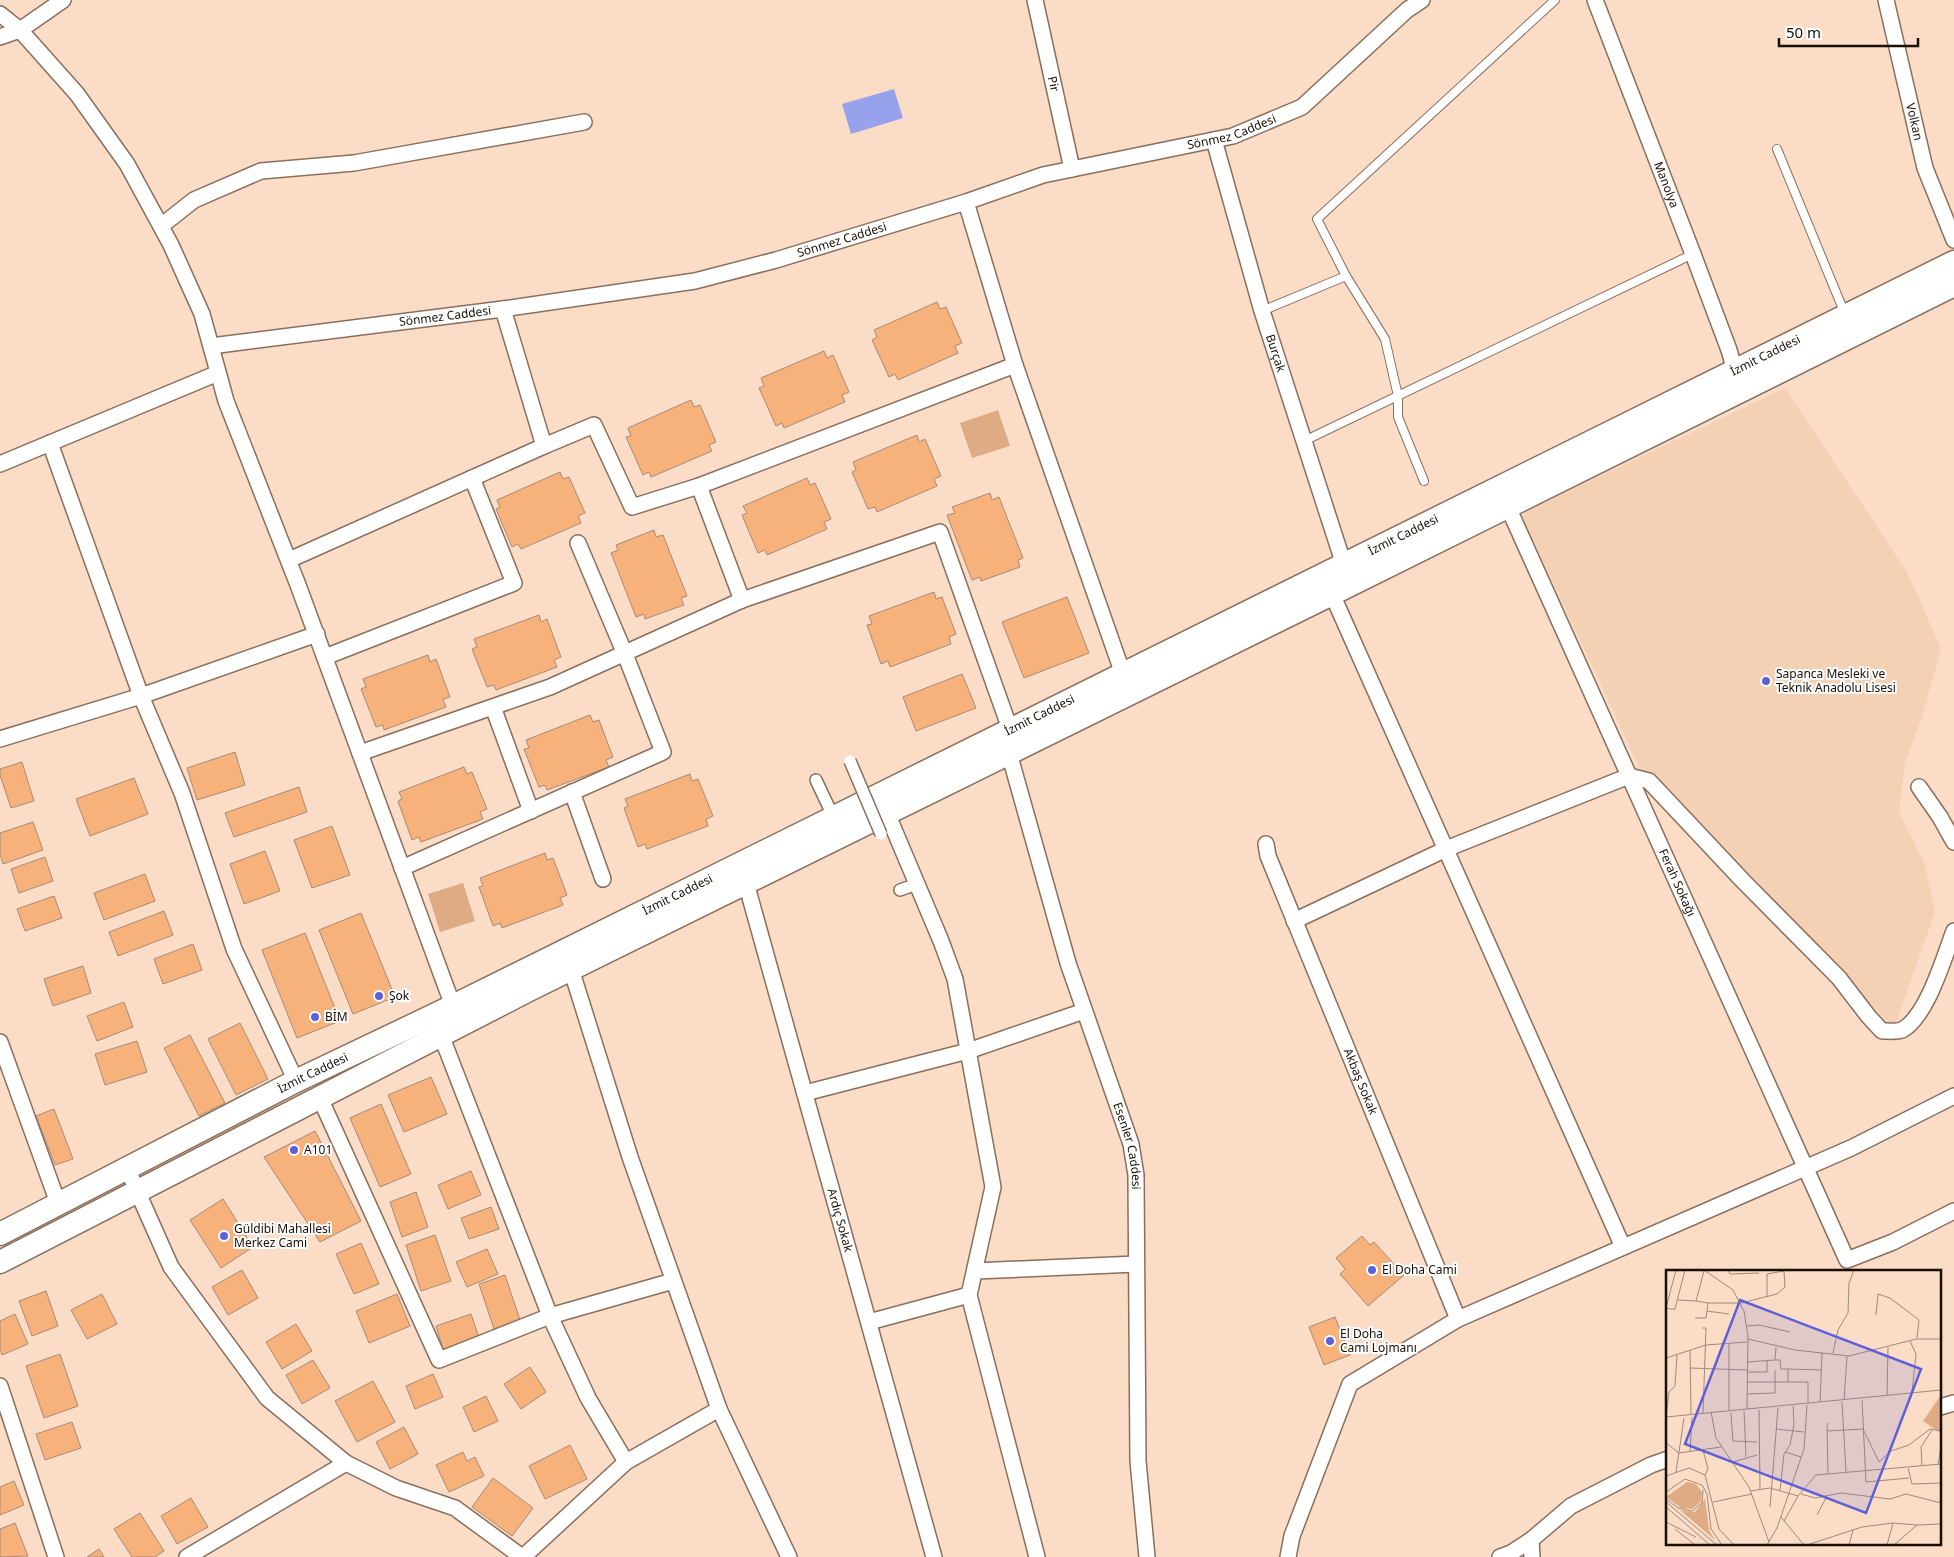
<svg xmlns="http://www.w3.org/2000/svg" width="1954" height="1557" font-family="'Noto Sans',sans-serif">
<rect width="100%" height="100%" fill="#fadcc7"/>
<path fill="#f4d0b5" d="M1785 388 1908 574 1941 649 1922 717 1905 763 1899 812 1925 865 1935 912 1894 1028 1644 777 1521 514Z"/>
<g fill="#dfab85">
<path d="M998 410 1010 446 972 458 960 423Z"/>
<path d="M463 883 475 921 440 932 428 894Z"/>
</g>
<path fill="#98a2ec" d="M894 89 903 118 851 134 842 104Z"/>
<g fill="#f7b17b" stroke="#a78b77">
<path d="M937 302 940 309 946 307 962 343 955 346 958 353 898 380 895 374 889 377 872 340 877 337 874 330Z"/>
<path d="M824 351 827 358 833 355 849 392 842 395 845 402 784 428 782 423 776 426 759 388 764 386 761 378Z"/>
<path d="M691 400 694 407 700 405 716 442 709 445 712 451 651 477 649 472 643 475 626 437 631 436 628 428Z"/>
<path d="M917 435 919 442 925 439 941 476 934 479 937 486 877 512 875 507 868 509 852 472 856 470 853 462Z"/>
<path d="M560 472 563 479 569 477 585 513 578 516 581 523 521 549 518 544 512 547 496 509 500 507 497 500Z"/>
<path d="M807 478 810 485 815 483 831 519 824 522 827 529 767 555 765 550 758 553 742 515 747 513 743 506Z"/>
<path d="M990 493 992 500 999 497 1023 558 1018 560 1020 567 981 581 980 577 972 580 947 515 955 513 952 507Z"/>
<path d="M654 530 656 537 663 535 687 596 681 598 684 605 645 619 644 614 636 617 611 553 618 550 616 545Z"/>
<path d="M934 592 936 599 942 597 956 634 949 637 951 644 890 667 888 661 881 664 867 625 872 624 869 616Z"/>
<path d="M1067 597 1089 653 1024 678 1002 622Z"/>
<path d="M539 615 541 622 547 619 561 657 554 660 557 667 496 690 494 685 487 687 472 649 477 647 474 639Z"/>
<path d="M428 655 430 662 436 659 450 697 443 699 446 707 384 730 383 725 376 727 361 689 366 687 363 679Z"/>
<path d="M962 674 976 708 916 731 903 697Z"/>
<path d="M590 715 593 722 599 720 613 757 606 760 609 767 547 790 545 785 539 787 524 749 529 748 526 740Z"/>
<path d="M235 752 245 785 197 800 187 768Z"/>
<path d="M22 762 34 801 11 808 0 775V769Z"/>
<path d="M464 767 467 774 472 772 487 809 480 812 483 819 421 842 419 837 412 840 398 801 402 799 399 792Z"/>
<path d="M690 774 692 781 698 779 713 816 706 819 708 826 647 849 645 844 638 847 624 808 628 806 625 799Z"/>
<path d="M134 778 148 814 90 836 76 799Z"/>
<path d="M299 787 307 812 234 837 225 813Z"/>
<path d="M33 822 43 850 3 864 0 854V833Z"/>
<path d="M332 826 350 875 312 888 294 840Z"/>
<path d="M265 851 280 891 244 904 230 864Z"/>
<path d="M545 853 547 860 553 858 567 895 560 898 563 905 502 928 500 923 493 926 479 887 483 886 480 878Z"/>
<path d="M45 857 53 881 19 893 11 869Z"/>
<path d="M145 874 155 901 104 920 94 893Z"/>
<path d="M54 896 62 918 25 931 17 909Z"/>
<path d="M164 911 173 935 118 956 109 932Z"/>
<path d="M361 913 395 997 353 1014 319 930Z"/>
<path d="M305 933 340 1021 297 1038 262 950Z"/>
<path d="M193 944 202 970 163 984 154 959Z"/>
<path d="M83 966 91 993 53 1006 44 979Z"/>
<path d="M124 1002 133 1027 97 1041 87 1016Z"/>
<path d="M240 1023 268 1079 236 1095 208 1039Z"/>
<path d="M190 1035 225 1103 199 1116 164 1048Z"/>
<path d="M137 1041 147 1072 105 1085 95 1054Z"/>
<path d="M431 1077 447 1114 404 1132 388 1095Z"/>
<path d="M381 1104 411 1174 380 1187 350 1118Z"/>
<path d="M54 1109 73 1159 55 1165 36 1116Z"/>
<path d="M315 1131 361 1221 320 1242 264 1157Z"/>
<path d="M471 1171 481 1195 448 1209 438 1185Z"/>
<path d="M416 1192 428 1227 402 1237 390 1202Z"/>
<path d="M223 1199 253 1247 221 1268 190 1220Z"/>
<path d="M491 1207 499 1229 469 1239 461 1218Z"/>
<path d="M435 1235 451 1281 421 1291 406 1245Z"/>
<path d="M1362 1236 1370 1245 1374 1242 1404 1275 1368 1306 1340 1274 1345 1269 1336 1258Z"/>
<path d="M361 1243 379 1284 354 1294 336 1254Z"/>
<path d="M487 1249 498 1274 467 1287 456 1262Z"/>
<path d="M242 1270 258 1298 228 1315 212 1287Z"/>
<path d="M505 1275 520 1320 494 1329 479 1284Z"/>
<path d="M46 1291 58 1326 32 1336 19 1301Z"/>
<path d="M102 1294 117 1324 87 1339 71 1310Z"/>
<path d="M397 1294 410 1326 369 1343 356 1311Z"/>
<path d="M15 1314 28 1344 2 1355 0 1349V1321Z"/>
<path d="M471 1314 480 1341 444 1353 436 1326Z"/>
<path d="M1335 1317 1350 1355 1324 1365 1309 1327Z"/>
<path d="M296 1324 312 1351 282 1369 266 1342Z"/>
<path d="M60 1354 78 1406 44 1418 26 1366Z"/>
<path d="M313 1360 330 1388 302 1404 286 1375Z"/>
<path d="M530 1367 546 1392 521 1409 504 1384Z"/>
<path d="M433 1374 443 1397 415 1409 406 1386Z"/>
<path d="M373 1381 395 1422 357 1442 335 1401Z"/>
<path d="M486 1396 498 1421 474 1432 463 1407Z"/>
<path d="M72 1422 81 1448 45 1460 36 1434Z"/>
<path d="M404 1427 418 1454 390 1469 376 1442Z"/>
<path d="M570 1445 587 1479 545 1499 529 1466Z"/>
<path d="M463 1452 467 1461 475 1457 484 1476 449 1492 436 1465Z"/>
<path d="M493 1478 533 1508 512 1536 472 1507Z"/>
<path d="M14 1481 24 1505 0 1515V1487Z"/>
<path d="M191 1498 208 1527 177 1544 161 1516Z"/>
<path d="M140 1513 164 1551 155 1557H132L114 1529Z"/>
<path d="M15 1523 28 1556 0 1557V1529Z"/>
<path d="M99 1549 104 1557H87Z"/>
</g>
<g fill="none" stroke-linecap="round" stroke-linejoin="round">
<defs>
<g id="service">
<path d="M1777 149 1845 314"/>
<path d="M1346 276 1385 339 1398 396V417L1424 481"/>
<path d="M1262 311 1346 276 1317 219 1555 0"/>
<path d="M1304 441 1693 254"/>
</g>
<g id="pedestrian">
<path d="M816 780 833 816"/>
<path d="M900 890 917 884"/>
</g>
<g id="minor">
<path id="s1" d="M1035 0 1072 169"/>
<path id="s2" d="M1595 0 1693 254 1729 350 1735 371"/>
<path id="s3" d="M1886 0 1925 168 1954 240"/>
<path d="M0 14 20 30 77 94 127 164 171 245 202 314 226 401 298 585 453 1006"/>
<path d="M0 37 20 30 63 0"/>
<path id="s4" d="M1214 140 1262 311 1344 565"/>
<path d="M966 202 1015 365 1123 674"/>
<path d="M161 226 194 200 261 171 354 163 584 122"/>
<path id="s5" d="M211 346 503 309 695 281 776 260 966 202 1043 175 1233 136 1302 107 1407 10 1422 0"/>
<path d="M50 443 141 696 182 793 234 949 296 1081"/>
<path d="M544 446 594 425 632 507 699 486"/>
<path d="M0 464 218 373"/>
<path id="s6" d="M1508 507 1847 1260 1893 1242 1954 1211"/>
<path d="M289 560 544 446 503 309"/>
<path d="M1332 594 1623 1247"/>
<path d="M742 600 699 486 1015 365"/>
<path d="M325 657 514 583 472 478"/>
<path d="M493 707 531 811"/>
<path d="M0 739 141 696 317 634"/>
<path d="M360 753 550 687 742 600 940 532 1010 729"/>
<path id="s7" d="M1009 753 1068 963 1131 1144 1136 1175 1138 1461 1147 1557"/>
<path d="M1919 787 1940 817 1954 842"/>
<path d="M572 792 603 879"/>
<path d="M887 813 941 941 955 979 993 1187 969 1295 1037 1557"/>
<path id="s8" d="M1266 844 1268 856 1458 1319"/>
<path d="M402 868 663 752 625 654 578 543"/>
<path id="s9" d="M746 883 934 1557"/>
<path d="M1294 921 1446 849 1629 776 1649 781 1744 882 1839 978 1869 1017 1882 1031C1888 1031 1897 1032 1902 1030 1927 1017 1944 957 1954 931"/>
<path d="M571 969 630 1157 719 1409 789 1557"/>
<path d="M441 1035 550 1316 588 1398 626 1462"/>
<path d="M0 1042 58 1203"/>
<path d="M805 1093 968 1051 1084 1011"/>
<path d="M320 1098 439 1360 550 1316 673 1281"/>
<path d="M127 1168 171 1267 267 1398 346 1463 396 1488 455 1508 522 1557"/>
<path d="M975 1271 1136 1264"/>
<path d="M869 1322 969 1295"/>
<path d="M0 1386 56 1557"/>
<path d="M1940 1407 1954 1403"/>
<path d="M1531 1540 1532 1557"/>
<path d="M187 1557 346 1463"/>
<path d="M523 1557 626 1462 719 1409"/>
<path d="M1288 1557 1292 1536 1350 1384 1458 1319 1851 1148 1954 1096"/>
<path d="M1500 1557 1511 1553 1531 1540 1571 1506 1651 1465 1668 1459"/>
</g>
<g id="secondary">
<path id="s10" d="M0 1234 296 1081 453 1006 1954 262"/>
<path d="M0 1262 529 990 1332 594 1954 285"/>
</g>
</defs>
<use href="#service" stroke="#896f5c" stroke-width="10"/>
<use href="#pedestrian" stroke="#896f5c" stroke-width="14"/>
<use href="#minor" stroke="#896f5c" stroke-width="18"/>
<use href="#secondary" stroke="#896f5c" stroke-width="25"/>
<use href="#service" stroke="#fff" stroke-width="8"/>
<use href="#pedestrian" stroke="#fff" stroke-width="11"/>
<use href="#minor" stroke="#fff" stroke-width="15"/>
<use href="#secondary" stroke="#fff" stroke-width="22"/>
<defs>
<path id="pedestrian-bridge" d="M850 761 881 834"/>
</defs>
<use href="#pedestrian-bridge" stroke="#896f5c" stroke-width="14" stroke-linecap="butt"/>
<use href="#pedestrian-bridge" stroke="#fff" stroke-width="11"/>
</g>
<g fill="#5d60d8" stroke="#fff" stroke-width="2">
<circle cx="1766" cy="681" r="5"/>
<circle cx="379" cy="996" r="5"/>
<circle cx="315" cy="1017" r="5"/>
<circle cx="294" cy="1150" r="5"/>
<circle cx="224" cy="1236" r="5"/>
<circle cx="1372" cy="1270" r="5"/>
<circle cx="1330" cy="1341" r="5"/>
</g>
<g text-anchor="middle" stroke-width="4" stroke-linejoin="round" paint-order="stroke">
<g font-size="12" fill="#180f07" stroke="#fff">
<text dy="4" stroke="none"><textPath href="#s1" startOffset="86">Pir</textPath></text>
<text dy="4" stroke="none"><textPath href="#s3" startOffset="125">Volkan</textPath></text>
<text dy="4" stroke="none"><textPath href="#s5" startOffset="1046">Sönmez Caddesi</textPath></text>
<text dy="4" stroke="none"><textPath href="#s2" startOffset="198">Manolya</textPath></text>
<text dy="4" stroke="none"><textPath href="#s5" startOffset="641">Sönmez Caddesi</textPath></text>
<text dy="4" stroke="none"><textPath href="#s5" startOffset="236">Sönmez Caddesi</textPath></text>
<text dy="4" stroke="none"><textPath href="#s4" startOffset="222">Burçak</textPath></text>
<text dy="4" stroke="none"><textPath href="#s10" startOffset="1972">İzmit Caddesi</textPath></text>
<text dy="4" stroke="none"><textPath href="#s10" startOffset="1568">İzmit Caddesi</textPath></text>
<text dy="4" stroke="none"><textPath href="#s10" startOffset="1162">İzmit Caddesi</textPath></text>
<text dy="4" stroke="none"><textPath href="#s6" startOffset="412">Ferah Sokağı</textPath></text>
<text dy="4" stroke="none"><textPath href="#s10" startOffset="758">İzmit Caddesi</textPath></text>
<text dy="4" stroke="none"><textPath href="#s10" startOffset="352">İzmit Caddesi</textPath></text>
<text dy="4" stroke="none"><textPath href="#s8" startOffset="256">Akbaş Sokak</textPath></text>
<text dy="4" stroke="none"><textPath href="#s7" startOffset="411">Esenler Caddesi</textPath></text>
<text dy="4" stroke="none"><textPath href="#s9" startOffset="350">Ardıç Sokak</textPath></text>
</g>
<g font-size="12" fill="#180f07" stroke="#fff" text-anchor="start">
<text x="1776" y="678">Sapanca Mesleki ve<tspan x="1776" dy="14">Teknik Anadolu Lisesi</tspan></text>
<text x="389" y="1000">Şok</text>
<text x="325" y="1021">BİM</text>
<text x="304" y="1154">A101</text>
<text x="234" y="1233">Güldibi Mahallesi<tspan x="234" dy="14">Merkez Cami</tspan></text>
<text x="1382" y="1274">El Doha Cami</text>
<text x="1340" y="1338">El Doha<tspan x="1340" dy="14">Cami Lojmanı</tspan></text>
</g>
</g>
<g transform="translate(1666 1270)">
<rect width="275" height="275" fill="#fadcc7"/>
<path d="M275 125V163L257 151ZM21 212 30 214 36 222 35 232 26 239 15 238 0 227ZM39 229 43 260 49 270 14 240 29 242Z" fill="#dfab85"/>
<path fill="none" stroke="#a08a7a" stroke-width="1" d="M10 0 0 38 5 39H9L19 0M38 0 67 20 78 41 82 66 81 139M62 0 64 4 93 3M38 1 30 31 42 33H75L111 24 119 17 118 1M101 27V4L118 1M12 30 30 31M41 41 63 44M210 45 212 24 224 28 253 50 251 68M29 48H40L42 33M81 56 93 55 124 62M36 58H40L37 143M82 69 129 80 183 86 250 69H275M244 71 250 84 246 122M63 73V140M24 80 25 144M167 83 172 60 182 43 183 13 188 0M0 88 40 75 81 72M109 90H114L115 99H122M81 92 109 90 110 77M24 98 81 100M82 102H101V91M81 112H142V133M122 112V99L155 100M81 124 109 123V100M221 125 222 77M178 130 181 86M196 130 200 212 243 208M154 132 156 83M176 132 180 202M93 140 94 219M78 141 80 187M45 142 50 168 83 217 103 272M65 143 67 171 91 172M0 147 3 122 9 116 11 85M0 147 275 120M161 153 162 203M110 159 138 162M161 161 197 159 213 192 225 181 243 175 264 159 275 161M0 173 13 183 55 177M37 180 42 199 39 205M24 182 26 147M119 182 135 187M67 192 91 185M272 195 275 177M256 196 255 177 266 160M242 198 246 214 275 213M10 202 18 148M0 206 23 198 39 205 53 259 68 275M84 221 104 218 132 226 150 205 275 194M114 221 118 184 124 175 128 154 127 136M0 222 19 209 36 215 41 224 45 259 56 275M135 224 149 228 175 223 224 229 240 224 275 233M0 229 12 238 26 241 36 233 37 220M0 232 51 275M47 232 86 224M0 237 44 275M104 237 112 138M151 245 161 226M115 247 138 275M118 251 132 226M0 252 30 267M9 259 29 275M101 275 111 258 138 179 141 135M141 275 196 257 227 253 251 255M183 275 187 260M221 275 227 253M228 275 251 255 275 254"/>
<path fill="#5d60d8" fill-opacity="0.15" stroke="#5d60d8" stroke-width="2.5" d="M74 30 255 99 200 243 19 174Z"/>
<rect width="275" height="275" fill="none" stroke="#180f07" stroke-width="2.5"/>
</g>
<path d="M1779 38v8h139v-8" fill="none" stroke="#180f07" stroke-width="2.5"/>
<text x="1786" y="38" font-size="15" fill="#180f07" stroke="#ffffff" stroke-width="4" paint-order="stroke">50 m</text>
</svg>
